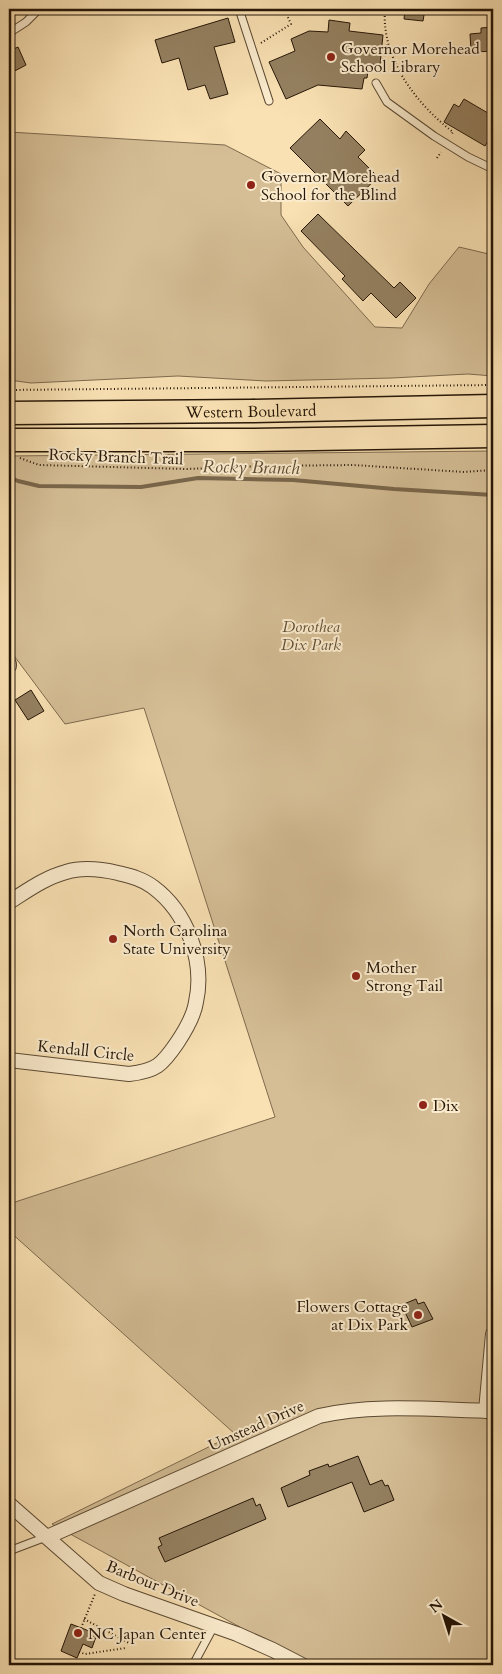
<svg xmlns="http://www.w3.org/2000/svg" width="502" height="1674" font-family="Cardo,serif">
<rect width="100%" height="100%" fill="#f9e1b3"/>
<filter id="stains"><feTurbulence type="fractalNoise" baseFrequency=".004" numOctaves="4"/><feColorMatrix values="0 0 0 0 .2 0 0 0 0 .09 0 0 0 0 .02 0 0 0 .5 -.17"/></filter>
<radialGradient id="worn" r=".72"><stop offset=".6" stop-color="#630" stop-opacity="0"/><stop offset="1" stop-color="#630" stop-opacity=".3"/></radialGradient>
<g fill="#d5be96" stroke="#7e6a4e">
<path d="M9 132 225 145 281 174V215L303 247 375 327 402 328 429 284 459 247 493 255V376L468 374 392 378 266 381 178 376 31 383 9 380Z"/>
<path d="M493 451V1665H309L52 1524 235 1434 9 1231V1204L275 1117 144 708 65 724 9 649V456Z"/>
</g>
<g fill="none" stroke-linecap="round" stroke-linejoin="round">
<path stroke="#79664b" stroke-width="4" d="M9 477 18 481 39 486 141 487 198 478 293 480 394 489 493 495"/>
</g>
<g fill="#948060" stroke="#261607">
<path d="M405 9H425L423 21 404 19Z"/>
<path d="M228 18 235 42 214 47 228 94 210 99 205 85 188 90 179 58 162 63 155 40Z"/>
<path d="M329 20 350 23 349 31 383 35 380 65 369 64 367 78H364L362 89 318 85 286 99 269 62 295 51 291 39 309 31 328 32Z"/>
<path d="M493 27V51L476 52V51H471L470 34 481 33V28Z"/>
<path d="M18 47 26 65 9 74V51Z"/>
<path d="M464 99 493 116V133L485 146 444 122 454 104 459 107Z"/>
<path d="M320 119 340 139 346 131 365 150 358 157 378 177 348 206 290 148Z"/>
<path d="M318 214 394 288 400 282 416 298 396 318 371 293 363 301 342 279 345 276 301 231Z"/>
<path d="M31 690 44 711 28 720 15 700Z"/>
<path d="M416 1299 418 1304 424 1302 433 1319 412 1327 404 1310H406L404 1304Z"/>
<path d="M358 1456 370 1485 382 1480 385 1486 388 1485 394 1500 364 1512 352 1482 288 1507 281 1488 310 1475 309 1471 328 1464 329 1467Z"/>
<path d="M253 1498 256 1506 260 1504 266 1519 165 1562 158 1547 162 1545 159 1538Z"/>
<path d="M71 1624 97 1634 92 1648 83 1644 77 1658 61 1651Z"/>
</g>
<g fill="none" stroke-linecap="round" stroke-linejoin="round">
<defs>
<g id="lane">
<path d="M239 9 269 101"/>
<path d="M9 33 26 22 39 9"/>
<path d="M376 83 387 102 434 136 468 157 493 169"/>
<path d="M9 1551 46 1537"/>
<path d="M193 1665 214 1626"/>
</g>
<g id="street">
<path d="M9 664V666"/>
<path d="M9 902C27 891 44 878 66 872 82 867 101 869 118 873 130 876 143 879 153 887 187 912 205 961 196 1002 194 1016 185 1031 177 1043 162 1065 156 1071 129 1074L9 1060"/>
<path d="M486 1411 493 1334"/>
<path d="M9 1504 99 1583 124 1594 237 1634 273 1650 302 1665"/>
<path d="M47 1537 319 1416C373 1403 438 1410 493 1411"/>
</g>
<g id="primary">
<path id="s1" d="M9 413 250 411 493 406"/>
<path d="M9 440H253L493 436"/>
</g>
</defs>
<use href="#lane" stroke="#5b4932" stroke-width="9"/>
<use href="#street" stroke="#5b4932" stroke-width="16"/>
<use href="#primary" stroke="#261607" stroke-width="25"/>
<g stroke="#261607" stroke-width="2" stroke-dasharray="1 2.5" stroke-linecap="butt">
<path d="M385 9C381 58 416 104 453 132L451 135"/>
<path d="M261 43 291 24 284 9"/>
<path d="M380 73 387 44"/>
<path d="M437 158 441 152"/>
<path d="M9 390 493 385"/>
<path d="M20 458 39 465 187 469 263 466 353 465 464 472 493 470"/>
<path d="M84 1619 129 1643"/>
<path d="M81 1628 95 1594"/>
<path d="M79 1652 85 1654 126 1648"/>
</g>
<use href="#lane" stroke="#fbecce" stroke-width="7"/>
<use href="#street" stroke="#fbecce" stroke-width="14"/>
<use href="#primary" stroke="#f9e1b3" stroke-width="22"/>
</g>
<g fill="#8f2418" stroke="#fbecce" stroke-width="2">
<circle cx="331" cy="57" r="5"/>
<circle cx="251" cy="185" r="5"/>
<circle cx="113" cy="939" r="5"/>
<circle cx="356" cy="976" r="5"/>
<circle cx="423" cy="1105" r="5"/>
<circle cx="418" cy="1315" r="5"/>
<circle cx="78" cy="1633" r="5"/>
</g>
<g text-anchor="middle" stroke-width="4" stroke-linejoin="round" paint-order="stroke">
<g font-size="16" fill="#261607" stroke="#fbecce" text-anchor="start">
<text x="341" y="54">Governor Morehead<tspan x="341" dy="18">School Library</tspan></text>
<text x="261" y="182">Governor Morehead<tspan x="261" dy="18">School for the Blind</tspan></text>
<text x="123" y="936">North Carolina<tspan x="123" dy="18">State University</tspan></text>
<text x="366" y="973">Mother<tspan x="366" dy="18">Strong Tail</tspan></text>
<text x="433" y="1111">Dix</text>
<text x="408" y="1312" text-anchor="end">Flowers Cottage<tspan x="408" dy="18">at Dix Park</tspan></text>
<text x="88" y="1639">NC Japan Center</text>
</g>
<g font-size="16" fill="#261607" stroke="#fbecce">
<text dy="6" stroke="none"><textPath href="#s1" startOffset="242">Western Boulevard</textPath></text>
<text transform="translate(116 456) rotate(2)" y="6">Rocky Branch Trail</text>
<text transform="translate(86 1050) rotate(6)" y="6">Kendall Circle</text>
<text transform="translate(256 1425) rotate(-24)" y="6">Umstead Drive</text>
<text transform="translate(153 1583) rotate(22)" y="6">Barbour Drive</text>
</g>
<g font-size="16" font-style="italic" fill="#635139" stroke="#fbecce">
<text x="311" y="632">Dorothea<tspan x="311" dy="18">Dix Park</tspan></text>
</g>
<g font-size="18" font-style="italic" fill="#5e4c35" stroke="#fbecce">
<text transform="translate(251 467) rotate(1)" y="6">Rocky Branch</text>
</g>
</g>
<rect width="502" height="1674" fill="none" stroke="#f9e1b3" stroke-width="30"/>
<rect x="10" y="10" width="482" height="1654" fill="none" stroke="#261607" stroke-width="2.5"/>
<rect x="15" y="15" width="472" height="1644" fill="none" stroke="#261607"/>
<g transform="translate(444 1616) rotate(321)" stroke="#fbecce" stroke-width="4" paint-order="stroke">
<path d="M0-4L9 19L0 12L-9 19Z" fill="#261607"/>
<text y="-8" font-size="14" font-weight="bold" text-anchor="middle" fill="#261607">N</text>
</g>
<rect width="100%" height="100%" filter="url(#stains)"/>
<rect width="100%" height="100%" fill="url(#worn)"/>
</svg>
